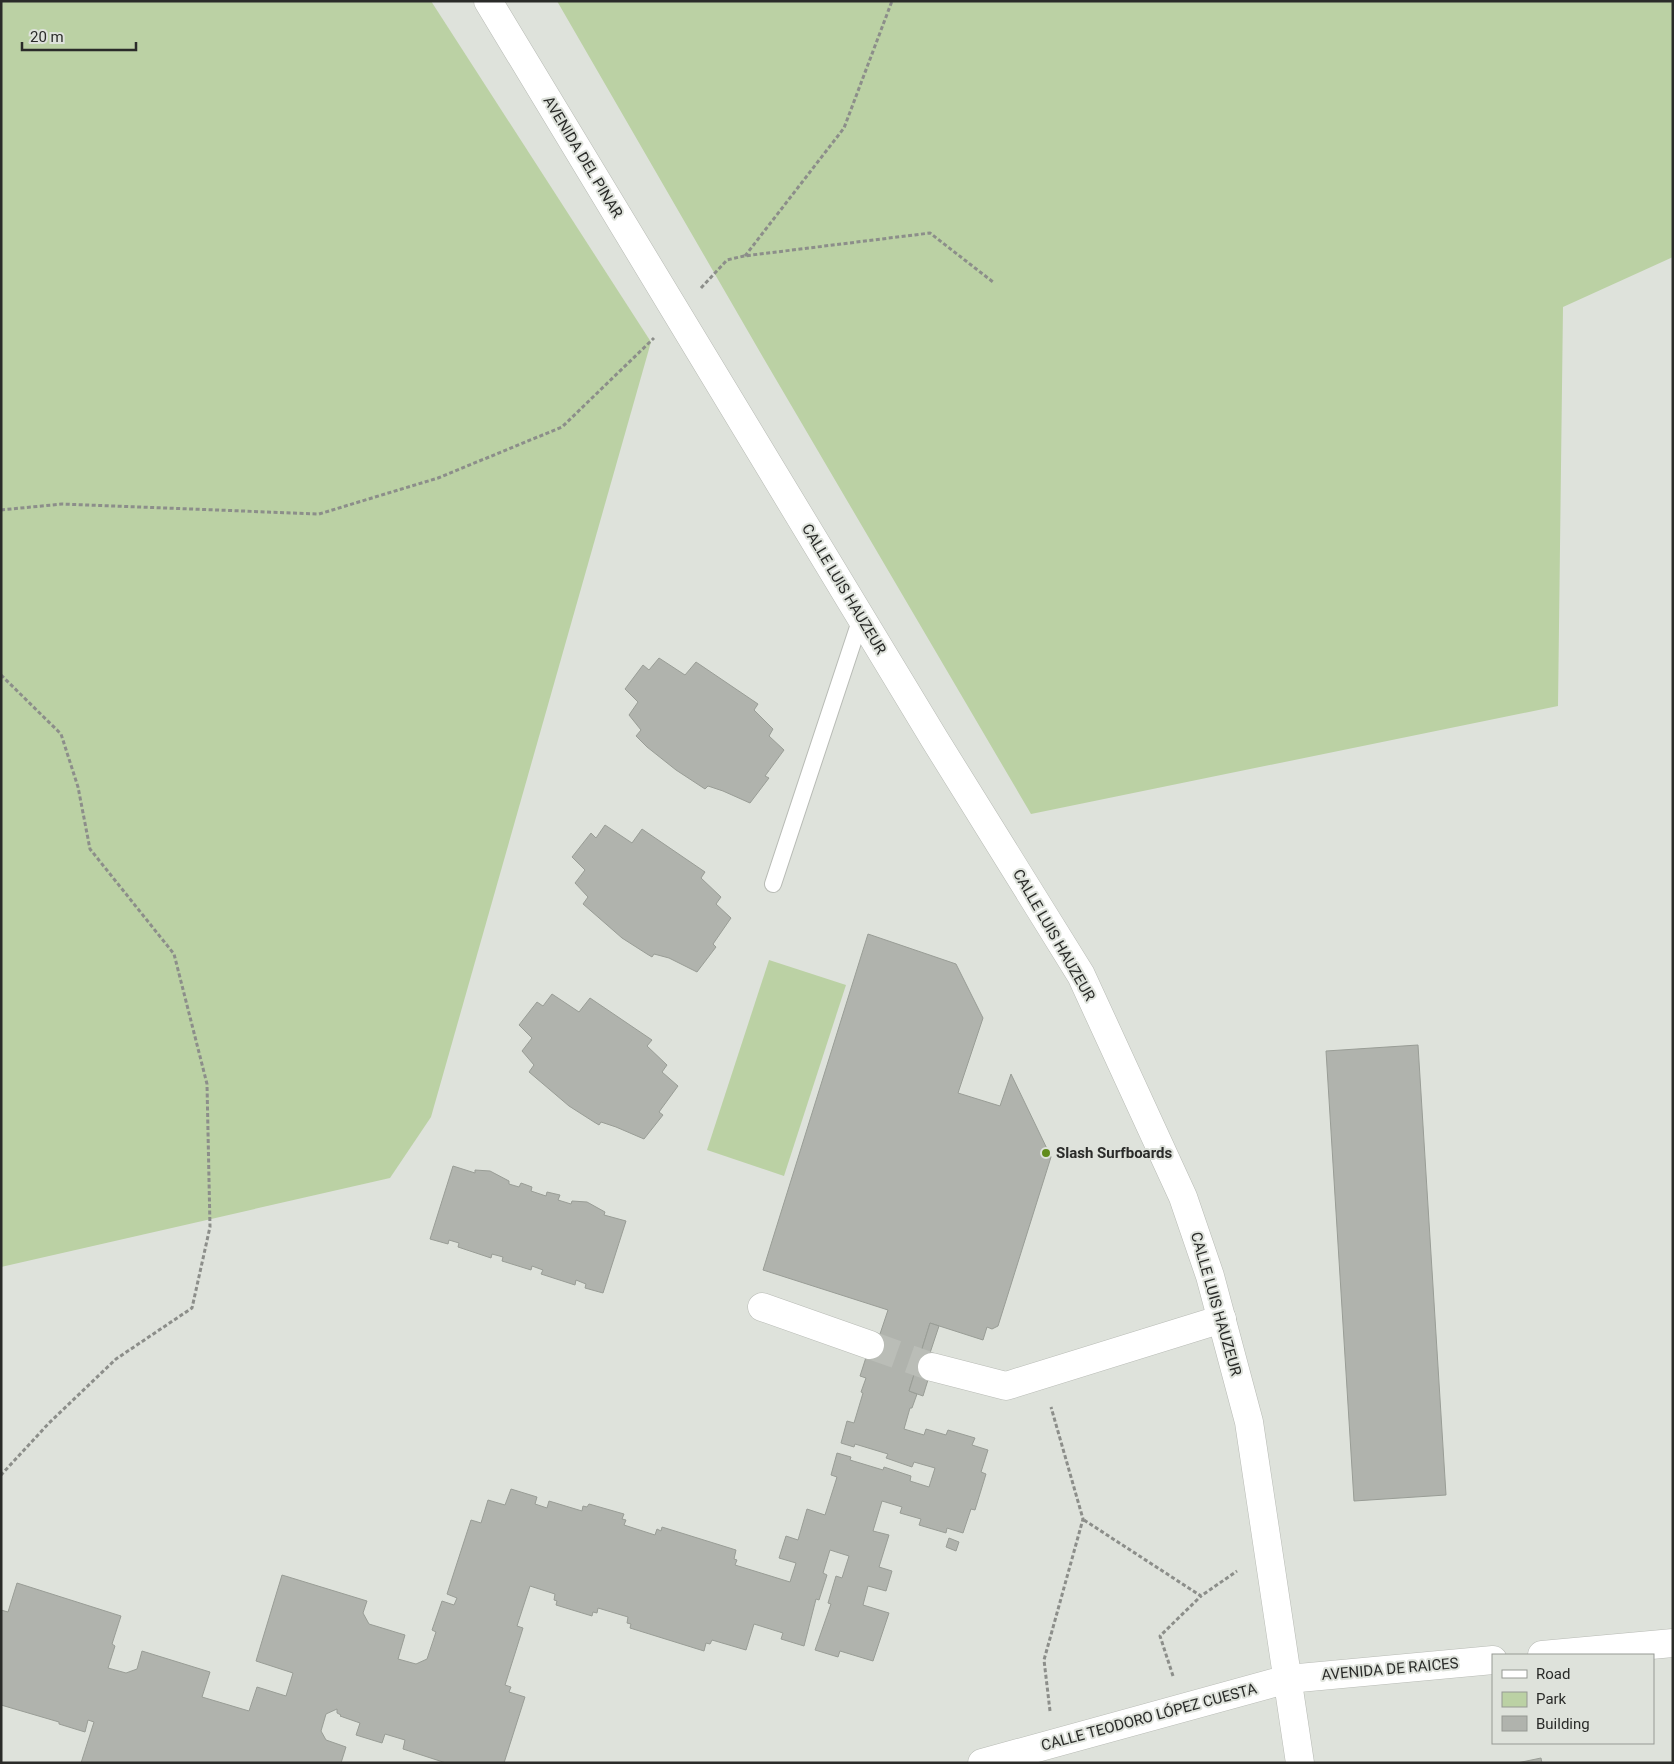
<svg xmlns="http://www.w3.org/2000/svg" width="1674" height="1764" font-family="Roboto,sans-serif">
<rect width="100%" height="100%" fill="#dee2db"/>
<g fill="#bbd1a4">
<path d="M1 1H431L651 342 431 1117 390 1178 1 1267Z"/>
<path d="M557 1H1673V257L1563 307 1558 706 1031 814 764 359Z"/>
<path d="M769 960 846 985 784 1176 707 1150Z"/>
</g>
<g fill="#b0b3ad" stroke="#999d96">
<path d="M659 658 685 675 696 662 758 704 754 710 773 729 769 736 784 750 765 776 769 778 750 803 723 791 708 786 705 789 676 770 647 747 636 736 641 730 629 715 638 702 625 689 643 665 649 670Z"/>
<path d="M605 825 632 843 642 829 705 872 701 878 721 897 716 904 731 918 713 944 716 947 697 972 669 958 654 954 652 957 647 954 622 938 583 904 588 897 575 883 585 870 572 857 591 833 596 838Z"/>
<path d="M868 934 956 964 983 1018 958 1093 1000 1106 1011 1074 1051 1157 998 1326 992 1329 987 1327 983 1340 930 1323 909 1391 917 1394 912 1408H910L904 1429 924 1435 926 1429 946 1435 948 1430 975 1438 972 1445 988 1450 981 1472 986 1474 975 1510 971 1509 963 1533 947 1528 946 1533 919 1525 921 1519 900 1513 902 1507 882 1501 873 1531 889 1535 879 1567 892 1571 886 1591 868 1586 863 1605 889 1613 873 1661 840 1651 838 1657 815 1650 831 1604 828 1603 836 1576 842 1578 849 1556 830 1550 823 1573 827 1575 819 1600 816 1599 804 1646 781 1639 783 1633 754 1624 746 1650 712 1640 710 1644 706 1643 704 1651 630 1628 631 1624 627 1623 628 1617 598 1608 597 1613 593 1612 592 1616 556 1605 557 1601 554 1600 555 1594 530 1586 517 1626 523 1628 505 1685 511 1687 509 1692 525 1697 504 1763H446L403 1749 405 1740 385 1734 382 1743 356 1735 360 1723 340 1716 341 1715 337 1713V1709L326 1714 321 1731 326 1740 346 1747 341 1763H81L94 1722 88 1720 85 1732 59 1724V1722L1 1705V1610L8 1612 17 1583 121 1616 112 1644 115 1646 108 1668 126 1673 137 1669 142 1651 210 1672 202 1697 249 1711 257 1687 286 1696 293 1673 256 1661 282 1575 367 1601 363 1613 369 1624 405 1635 398 1659 416 1664 427 1659 436 1632 432 1630 442 1601 454 1605 457 1598 447 1594 471 1520 481 1523 488 1500 505 1505 511 1489 537 1497 535 1504 547 1508 549 1501 582 1511 583 1506 587 1507 589 1504 624 1514 622 1519 626 1520 624 1525 655 1535 657 1529 661 1531 662 1527 736 1550 734 1559 737 1560 735 1565 790 1582 796 1563 779 1558 786 1536 798 1540 807 1509 825 1515 837 1477 831 1475 837 1453 851 1457 850 1460 883 1470 884 1467 911 1476 910 1481 929 1487 935 1468 914 1462 912 1467 886 1458 888 1454 855 1444 854 1447 841 1443 847 1421 854 1423 863 1393 861 1392 866 1378 860 1376 870 1345 879 1337 888 1310 763 1270Z"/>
<path d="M552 994 579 1012 590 998 652 1040 647 1046 667 1065 662 1072 678 1086 659 1112 663 1115 644 1139 616 1127 601 1122 599 1125 594 1122 569 1106 529 1072 534 1065 522 1051 532 1038 519 1025 537 1002 543 1006Z"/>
<path d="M1418 1045 1446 1495 1354 1501 1326 1051Z"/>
<path d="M453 1166 475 1173V1170L490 1171 509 1181V1184L519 1187 521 1183 532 1187 531 1191 546 1196 547 1192 560 1195 558 1200 571 1204 572 1201 587 1202 605 1212 604 1215 626 1221 603 1293 585 1288 586 1284 576 1280 575 1285 541 1274 543 1270 532 1266 531 1270 502 1261 503 1257 492 1254 491 1258 458 1247 459 1243 449 1240 448 1244 430 1239Z"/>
<path d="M930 1323 939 1326 930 1353 936 1354 923 1396 909 1391Z"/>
<path d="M949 1538 959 1542 956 1551 946 1547Z"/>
<path d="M1541 1758 1542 1763H1517Z"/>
</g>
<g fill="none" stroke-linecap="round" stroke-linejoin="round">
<path stroke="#babdb7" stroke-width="28" stroke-dasharray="28 14" stroke-linecap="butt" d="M870 1345 932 1367"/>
<defs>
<path id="lane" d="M773 884 861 618"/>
<g id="street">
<path d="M488 1 935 740 1081 975 1183 1197 1210 1276 1249 1422 1300 1763"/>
<path d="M762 1307 870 1345"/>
<path d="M932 1367 1006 1386 1222 1319"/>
<path d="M1542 1655 1673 1643"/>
<path d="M982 1763 1288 1679 1493 1660"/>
</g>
</defs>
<use href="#lane" stroke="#b8bbb5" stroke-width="18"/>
<use href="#street" stroke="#b8bbb5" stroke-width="29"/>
<g stroke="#8c8e8a" stroke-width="3" stroke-dasharray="4 2.5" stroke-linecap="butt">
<path d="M745 256 844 128 892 1"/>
<path d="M701 288 727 260 744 256 930 233 993 282"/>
<path d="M1 510 62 504 319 514 438 478 562 427 654 338"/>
<path d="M1 675 61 734 78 787 90 849 174 954 207 1084 210 1227 192 1308 116 1359 49 1423 1 1475"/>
<path d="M1084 1520 1201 1596 1237 1571"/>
<path d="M1173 1676 1160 1636 1201 1596"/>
<path d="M1050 1711 1044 1660 1083 1519 1051 1407"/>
</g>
<use href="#lane" stroke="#fff" stroke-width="16"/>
<use href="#street" stroke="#fff" stroke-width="28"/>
</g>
<circle fill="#618c1b" stroke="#dee2db" stroke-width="2" cx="1046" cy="1153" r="5"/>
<g text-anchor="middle" stroke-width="4" stroke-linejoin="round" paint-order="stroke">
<g font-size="15" fill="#2a2b29" stroke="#dee2db">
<text transform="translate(583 157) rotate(59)" y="5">AVENIDA DEL PINAR</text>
<text transform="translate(844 589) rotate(59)" y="5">CALLE LUIS HAUZEUR</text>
<text transform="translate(1054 935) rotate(60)" y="5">CALLE LUIS HAUZEUR</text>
<text transform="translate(1216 1304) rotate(74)" y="5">CALLE LUIS HAUZEUR</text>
<text transform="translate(1390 1669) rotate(-5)" y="5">AVENIDA DE RAICES</text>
<text transform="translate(1149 1717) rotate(-15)" y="5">CALLE TEODORO LÓPEZ CUESTA</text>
</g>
<g font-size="15" font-weight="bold" fill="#2a2b29" stroke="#dee2db" text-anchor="start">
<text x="1056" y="1158">Slash Surfboards</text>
</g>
</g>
<rect width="1674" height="1764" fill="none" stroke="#2a2b29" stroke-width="5"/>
<rect x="1492" y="1654" width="162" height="90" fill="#dee2db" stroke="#969994"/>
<rect x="1502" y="1670" width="25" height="8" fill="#ffffff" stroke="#969994"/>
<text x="1536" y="1679" font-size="15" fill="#2a2b29">Road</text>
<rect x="1502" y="1692" width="25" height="15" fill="#bbd1a4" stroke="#969994"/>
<text x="1536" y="1704" font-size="15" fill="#2a2b29">Park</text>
<rect x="1502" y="1716" width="25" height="15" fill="#b0b3ad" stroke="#969994"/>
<text x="1536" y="1729" font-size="15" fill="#2a2b29">Building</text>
<path d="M22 42v8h114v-8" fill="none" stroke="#2a2b29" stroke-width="2.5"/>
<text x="30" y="42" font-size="15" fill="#2a2b29" stroke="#dee2db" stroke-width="4" paint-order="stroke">20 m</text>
</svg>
